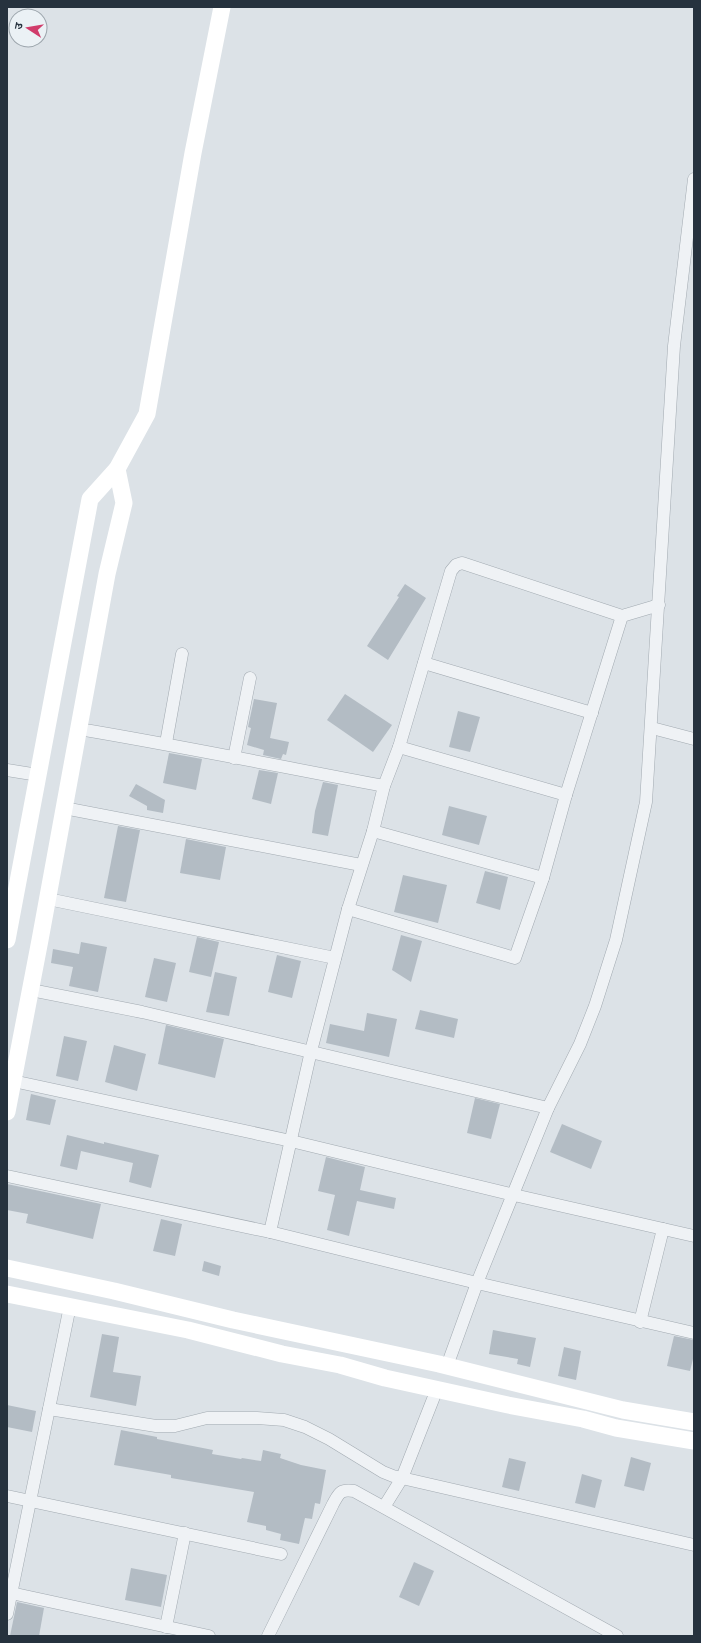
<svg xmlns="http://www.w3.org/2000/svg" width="701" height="1643" font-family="'DM Sans','Noto Sans Devanagari',sans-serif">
<rect width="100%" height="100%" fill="#dce2e7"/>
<g fill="#b3bcc4">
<path d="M405 584 426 598 388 660 367 646 399 597 397 596Z"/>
<path d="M345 694 392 725 373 752 327 720Z"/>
<path d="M254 699 277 703 270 738 289 742 286 755 283 754 281 759 263 755 264 750 247 745 251 728 248 727Z"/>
<path d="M458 711 480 717 470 752 449 747Z"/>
<path d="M169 753 202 759 196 790 163 783Z"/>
<path d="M259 770 278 773 271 804 252 799Z"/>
<path d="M323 782 338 785 328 836 312 833 315 811Z"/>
<path d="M136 784 165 800 163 813 147 810V806L129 796Z"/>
<path d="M449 806 487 816 479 845 442 835Z"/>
<path d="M118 826 140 830 126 902 104 898Z"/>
<path d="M186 839 226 847 220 880 180 873Z"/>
<path d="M485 871 508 877 500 910 476 903Z"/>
<path d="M403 875 447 885 438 923 394 912Z"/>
<path d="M401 935 422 941 411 982 392 970Z"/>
<path d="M197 937 219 942 211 977 189 972Z"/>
<path d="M81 942 107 947 98 992 69 986 73 967 51 963 53 949 79 954Z"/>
<path d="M277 955 301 961 292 998 268 992Z"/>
<path d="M154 958 176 963 167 1002 145 997Z"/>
<path d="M215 972 237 977 229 1016 206 1012Z"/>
<path d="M420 1010 458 1019 454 1038 415 1029Z"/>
<path d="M367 1013 397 1019 389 1057 326 1043 330 1024 364 1031Z"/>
<path d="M166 1025 224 1039 215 1078 158 1064Z"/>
<path d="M64 1036 87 1041 78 1081 56 1076Z"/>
<path d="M114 1045 146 1054 137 1091 105 1082Z"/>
<path d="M31 1094 56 1100 50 1125 26 1120Z"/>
<path d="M475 1098 500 1104 491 1139 467 1133Z"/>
<path d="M562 1124 602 1141 591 1169 550 1152Z"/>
<path d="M67 1135 104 1144V1142L159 1155 151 1188 129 1182 133 1163 81 1151 77 1170 60 1166Z"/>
<path d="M326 1157 365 1167 360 1190 396 1198 394 1209 357 1201 349 1236 327 1230 335 1195 318 1191Z"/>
<path d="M7 1184 101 1204 93 1239 26 1223 28 1214 7 1210Z"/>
<path d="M161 1219 182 1224 175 1256 153 1251Z"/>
<path d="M204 1261 221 1266 219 1276 202 1271Z"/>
<path d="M493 1330 536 1338 530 1367 517 1364 518 1359 489 1354Z"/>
<path d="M102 1334 119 1337 113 1372 141 1376 136 1406 90 1397Z"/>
<path d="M674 1336 694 1340V1355L690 1371 667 1366Z"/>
<path d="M564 1347 581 1351 576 1380 558 1376Z"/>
<path d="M7 1405 36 1411 32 1432 7 1427Z"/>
<path d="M121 1430 157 1437V1439L213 1450 212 1454 241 1459 242 1458 261 1461 263 1450 281 1454 280 1458 301 1465 326 1470 320 1504 315 1503 312 1519 305 1518 299 1544 280 1540 281 1534 266 1530V1526L247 1522 254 1492 171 1478V1475L114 1465Z"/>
<path d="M631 1457 651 1463 644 1491 624 1486Z"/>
<path d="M509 1458 526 1462 519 1491 502 1487Z"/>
<path d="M582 1474 602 1480 595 1508 575 1503Z"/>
<path d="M414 1562 434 1571 419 1606 399 1597Z"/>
<path d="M131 1568 167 1575 161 1607 125 1600Z"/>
<path d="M17 1602 44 1608 39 1636H10Z"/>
</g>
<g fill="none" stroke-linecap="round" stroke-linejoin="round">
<defs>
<g id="street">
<path d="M424 663 592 713"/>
<path d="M652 728 694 739"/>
<path d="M79 729C181 746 282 767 384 786"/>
<path d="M166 743 182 654"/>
<path d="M399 747 566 795"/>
<path d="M234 758 250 678"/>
<path d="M7 770 38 775"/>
<path d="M64 808 361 865"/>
<path d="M373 831 543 878"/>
<path d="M48 899 335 958"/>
<path d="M348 909 515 958 543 878 566 795 622 616"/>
<path d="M31 990 142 1012 548 1108"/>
<path d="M13 1081 291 1141 514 1195 694 1236"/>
<path d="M7 1176 270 1232 477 1283 694 1333"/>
<path d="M270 1232 311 1051 348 909 373 831 384 786 399 747 451 571 456 565 462 563 622 616 659 605"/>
<path d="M640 1322 663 1229"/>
<path d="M447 1366 477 1283 548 1108 580 1044 595 1006 616 940 646 802 674 346 694 179"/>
<path d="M49 1409 156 1426H175L207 1418H257L284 1420 305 1427 329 1439 383 1472 393 1476 694 1545"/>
<path d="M7 1496 281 1554"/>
<path d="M384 1507 402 1478 437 1389"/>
<path d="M11 1593 209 1636"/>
<path d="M7 1614 70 1306"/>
<path d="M166 1627 185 1533"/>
<path d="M268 1636 333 1504C339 1493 340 1489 354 1491L617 1636"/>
</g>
</defs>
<use href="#street" stroke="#a2aab1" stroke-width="13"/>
<use href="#street" stroke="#eff2f5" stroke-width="12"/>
<g stroke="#fff" stroke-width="17">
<path d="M7 940 90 499 117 469 147 414 193 153 222 7"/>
<path d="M7 1112 40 940 107 574 124 503 117 469"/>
<path d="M7 1268 114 1291 233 1320 439 1364 623 1410 694 1422"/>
<path d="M7 1294 188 1330 282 1354 340 1365 385 1378 508 1405 583 1419 616 1428 694 1441"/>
</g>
</g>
<rect width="701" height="1643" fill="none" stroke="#26323e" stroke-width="16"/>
<g transform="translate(28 28) rotate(282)"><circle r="19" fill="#ebf1f5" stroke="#9ca5ac"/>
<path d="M0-3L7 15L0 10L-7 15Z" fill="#d13c6b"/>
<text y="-6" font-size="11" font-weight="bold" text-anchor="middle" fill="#26323e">उ</text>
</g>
</svg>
